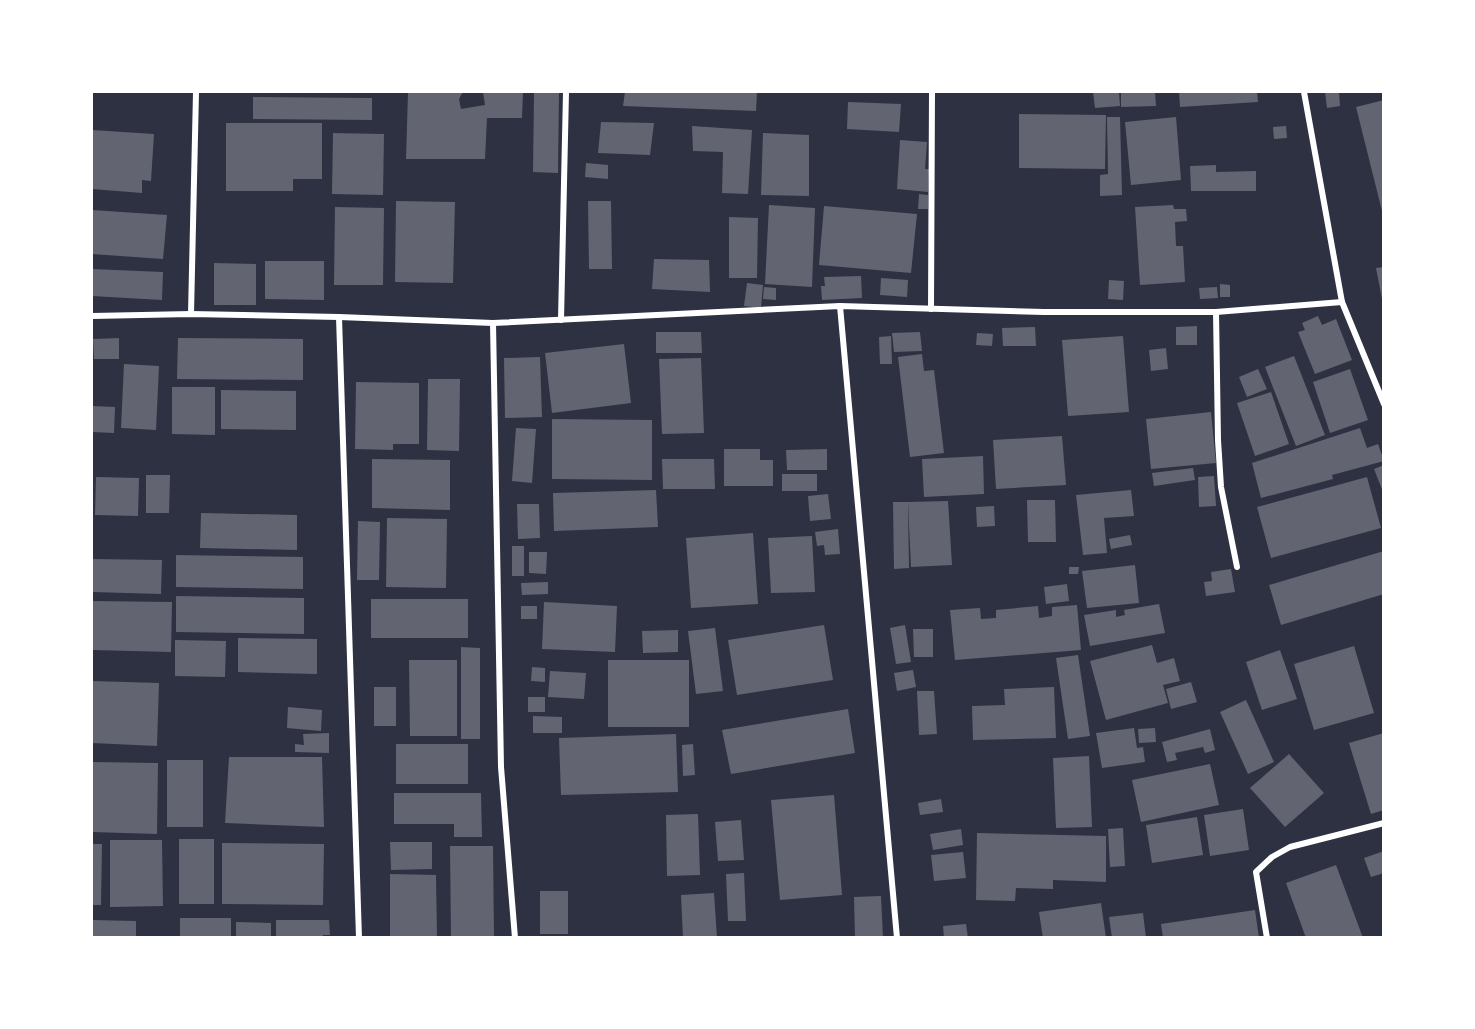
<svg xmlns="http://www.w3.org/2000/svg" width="1475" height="1029" font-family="'DejaVu Sans',sans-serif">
<rect width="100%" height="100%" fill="#2d3142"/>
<g fill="#626471">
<path d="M408 92H463L459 99 461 109 485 105 483 92H523L522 118H487L485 159H406Z"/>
<path d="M534 92H559L558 173 533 172Z"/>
<path d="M625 92H757L756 111 623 106Z"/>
<path d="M1093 92H1119L1120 106 1095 108Z"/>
<path d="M1121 92H1155L1156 106 1121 107Z"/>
<path d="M1179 92H1257L1258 102 1180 107Z"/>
<path d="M1325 92H1339L1340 106 1327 108Z"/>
<path d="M253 97 372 98V120L253 119Z"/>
<path d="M1384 100V215H1383L1356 107Z"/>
<path d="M848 102 901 104 899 132 847 129Z"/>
<path d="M1019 114 1106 115 1105 169 1019 168Z"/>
<path d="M1107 117H1120L1122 195 1100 196V175L1108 174Z"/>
<path d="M1176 117 1181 180 1131 185 1125 122Z"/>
<path d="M601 122 654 123 650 155 598 153Z"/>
<path d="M226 123H322V179H293V191H226Z"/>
<path d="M692 126 752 130 748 194 722 193 723 152 693 151Z"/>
<path d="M1286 126 1287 138 1274 139 1273 127Z"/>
<path d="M92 130 154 134 151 181 142 180V193L92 189Z"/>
<path d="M333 133 384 134 383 195 332 194Z"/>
<path d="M763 133 809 135V196L761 195Z"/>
<path d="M900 140 927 142 925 169H929L928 192 897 189Z"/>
<path d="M586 163 608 165V179L585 177Z"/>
<path d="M1216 165V172L1256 171V191H1191L1190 166Z"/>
<path d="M919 194 928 195V209H918Z"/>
<path d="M396 201 455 202 453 283 395 282Z"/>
<path d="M588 201H611L612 269H589Z"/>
<path d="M769 205 815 208 812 287 765 284Z"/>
<path d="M1173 205 1174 209H1186L1187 221 1175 222 1176 246H1183L1185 282 1140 285 1135 207Z"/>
<path d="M824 206 917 214 911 273 819 265Z"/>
<path d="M335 207 384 208 383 285H334Z"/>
<path d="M92 210 167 215 163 259 92 254Z"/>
<path d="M729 217 758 218 757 278H729Z"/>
<path d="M654 259 709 260 710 292 652 289Z"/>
<path d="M265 261H324V300L265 299Z"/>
<path d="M214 263 256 264V305H214Z"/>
<path d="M1384 267V299H1382L1376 268Z"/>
<path d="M92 269 163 272 162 300 92 296Z"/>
<path d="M861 276 862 298 822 300 821 286H825L824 277Z"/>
<path d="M881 278 908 280 907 297 880 295Z"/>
<path d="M1109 280 1124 281 1123 300 1108 299Z"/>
<path d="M747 283 763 285 761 308 744 306Z"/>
<path d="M1220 284 1230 285V297H1220Z"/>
<path d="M764 287 776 288V300L763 299Z"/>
<path d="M1217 287 1218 298 1200 299 1199 288Z"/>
<path d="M1318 316 1322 325 1336 319 1352 360 1315 374 1298 332 1305 330 1302 323Z"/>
<path d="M1197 326V345H1176V327Z"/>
<path d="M1035 327 1036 346H1003L1002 328Z"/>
<path d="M656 332H701L702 353H656Z"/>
<path d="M920 332 922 351 894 352 892 333Z"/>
<path d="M977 333 993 334 992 346 976 345Z"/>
<path d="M891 336 892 364H880L879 337Z"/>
<path d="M1123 336 1129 412 1068 416 1062 340Z"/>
<path d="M119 338V359H94L93 339Z"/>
<path d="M178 338 303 339V380L177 379Z"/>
<path d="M624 344 631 403 552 413 545 353Z"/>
<path d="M1166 348 1168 369 1151 371 1149 350Z"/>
<path d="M922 354 924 371 934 370 944 453 910 457 898 357Z"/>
<path d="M1294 356 1325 435 1296 446 1265 367Z"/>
<path d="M540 357 542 417 505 418 504 358Z"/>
<path d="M701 358 704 433 662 434 659 359Z"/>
<path d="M124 364 159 366 156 430 121 428Z"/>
<path d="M1258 369 1267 389 1247 397 1239 377Z"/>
<path d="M1350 369 1368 420 1330 433 1313 382Z"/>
<path d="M428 379H460L459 451 427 450Z"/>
<path d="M356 382 419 383V444H393V450L355 449Z"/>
<path d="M172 387H215V435L172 434Z"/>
<path d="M221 390 296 391V430L221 429Z"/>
<path d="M1271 392 1289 444 1255 456 1237 403Z"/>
<path d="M92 406 115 407 114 433 92 432Z"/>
<path d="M1211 412 1216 463 1151 469 1146 419Z"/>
<path d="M552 419 652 420V480L552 479Z"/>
<path d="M516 428 536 429 532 483 512 481Z"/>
<path d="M1360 428 1367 448 1378 444 1384 461 1332 475 1333 479 1261 498 1252 463Z"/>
<path d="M1062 436 1066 485 996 489 993 440Z"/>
<path d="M724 449H760V460H773V486H724Z"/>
<path d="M827 449V470H787L786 450Z"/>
<path d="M983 456 984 494 924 497 922 459Z"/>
<path d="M372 459 450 460V510L372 508Z"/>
<path d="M662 459H714L715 489H663Z"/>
<path d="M1384 465V492H1383L1374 469Z"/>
<path d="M1193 468 1195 480 1154 486 1152 473Z"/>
<rect x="782" y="474" width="35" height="17"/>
<path d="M146 475H170L169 513H146Z"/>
<path d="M1214 476 1216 506 1199 507 1198 477Z"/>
<path d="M96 477 139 478 138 516 95 515Z"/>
<path d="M1367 477 1381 528 1271 558 1257 507Z"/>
<path d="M656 490 658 527 554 531 553 493Z"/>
<path d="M1131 490 1134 516 1104 518 1107 553 1083 555 1076 495Z"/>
<path d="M828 494 831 519 810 521 808 496Z"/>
<path d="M1027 500H1055L1056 542H1028Z"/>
<path d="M948 501 952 565 911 567 908 502Z"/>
<path d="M893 502H908L909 568 894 569Z"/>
<path d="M517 504H539L540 538 518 539Z"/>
<path d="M994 506 995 526 977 527 976 507Z"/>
<path d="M201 513 297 515V550L200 548Z"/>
<path d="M387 518 447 519 446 588 386 587Z"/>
<path d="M358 521 380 522 379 580H357Z"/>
<path d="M838 529 840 554 825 555 824 545 817 546 815 532Z"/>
<path d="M753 533 758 604 691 608 686 538Z"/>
<path d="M1130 535 1132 545 1111 549 1109 539Z"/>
<path d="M812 536 815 592 771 593 768 538Z"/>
<rect x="512" y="546" width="12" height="30"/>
<path d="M1384 551V594L1281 625 1269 585Z"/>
<path d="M529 552H547L546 574 529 573Z"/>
<path d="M176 555 303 557V589L176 587Z"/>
<path d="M92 559 162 560 161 594 92 592Z"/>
<path d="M1135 565 1139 603 1087 608 1082 571Z"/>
<path d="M1069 567H1079L1078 574H1069Z"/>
<path d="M1231 569 1235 592 1206 596 1204 582 1212 581 1211 572Z"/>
<path d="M548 582V594L522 595 521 583Z"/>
<path d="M1067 584 1069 601 1046 604 1044 587Z"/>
<path d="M176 596 304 598V634L176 632Z"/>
<rect x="371" y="599" width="97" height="39"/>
<path d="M92 601 172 602 171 652 92 650Z"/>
<path d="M544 602 617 606 615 652 542 649Z"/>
<path d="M1159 604 1165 633 1090 646 1084 615 1116 610V617L1125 615 1124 610Z"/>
<path d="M1077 605 1081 650 955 660 950 610 980 608 981 619 996 618V610L1038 606 1039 618 1052 616V607Z"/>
<rect x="521" y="606" width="16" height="13"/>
<path d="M824 625 833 680 737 695 728 640Z"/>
<path d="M905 625 911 662 896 664 890 628Z"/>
<path d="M715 628 723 691 696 694 688 631Z"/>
<path d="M913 629H933V657H914Z"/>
<path d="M678 630V652L643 653 642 631Z"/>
<path d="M238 638 317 639V674L238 672Z"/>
<path d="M175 640 226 641 225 677 175 676Z"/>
<path d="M1152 645 1157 663 1174 658 1180 681 1163 685 1168 703 1106 720 1090 661Z"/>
<path d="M1354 646 1374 713 1314 730 1294 664Z"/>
<path d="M461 647 480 648V739H461Z"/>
<path d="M1280 650 1297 699 1262 710 1246 662Z"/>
<path d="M1078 655 1090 736 1068 739 1056 658Z"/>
<path d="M409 660H457V736H410Z"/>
<rect x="608" y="660" width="81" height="67"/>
<path d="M532 667 545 668V682L531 681Z"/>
<path d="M913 670 916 687 897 691 894 673Z"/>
<path d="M550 671 586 673 584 699 548 697Z"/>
<path d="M92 681 159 683 157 746 92 743Z"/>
<path d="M1191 682 1197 702 1171 709 1166 689Z"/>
<rect x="374" y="687" width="22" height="39"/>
<path d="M1054 687 1056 738 973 740 972 706 1005 705 1004 689Z"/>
<path d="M917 691H934L937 734 919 735Z"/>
<rect x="528" y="697" width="17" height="15"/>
<path d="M1246 700 1274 762 1248 774 1220 712Z"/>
<path d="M288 707 322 710 321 731 287 728Z"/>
<path d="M848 709 855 753 731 774 722 730Z"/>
<path d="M533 716 562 717V733H533Z"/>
<path d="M1134 728 1137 748 1143 747 1145 762 1102 768 1096 733Z"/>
<path d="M1155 728 1156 742 1139 743 1138 729Z"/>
<path d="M1210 729 1215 750 1205 753 1203 747 1175 753 1177 760 1167 762 1162 742Z"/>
<path d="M329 733V753L295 752V744L304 745 303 734Z"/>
<path d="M1384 733V810L1371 814 1349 743Z"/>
<path d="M676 734 678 792 561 795 559 738Z"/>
<rect x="396" y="744" width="72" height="40"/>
<path d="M693 744 695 775 683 776 682 745Z"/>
<path d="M1289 754 1324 793 1285 827 1250 788Z"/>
<path d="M1089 756 1092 827 1056 828 1053 758Z"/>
<path d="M229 757H322L324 827 225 823Z"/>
<rect x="167" y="760" width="36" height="67"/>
<path d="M92 762 158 763 157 834 92 832Z"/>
<path d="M1210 764 1219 805 1141 822 1132 780Z"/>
<path d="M394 793H481L482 837H454V824H394Z"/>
<path d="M834 795 842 895 780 900 771 800Z"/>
<path d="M941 799 943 812 920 815 918 803Z"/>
<path d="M1243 809 1249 850 1210 856 1204 815Z"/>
<path d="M698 814 700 875 667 876 666 815Z"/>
<path d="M1197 817 1203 855 1152 863 1146 825Z"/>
<path d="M741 820 744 860 718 861 715 822Z"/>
<path d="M1123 828 1125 866 1110 867 1108 829Z"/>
<path d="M961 829 963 845 933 850 930 834Z"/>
<path d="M977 833 1106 836V882L1053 880V889L1016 888 1015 901 976 900Z"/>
<rect x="179" y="839" width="35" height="65"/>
<path d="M110 840H162L163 906 110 907Z"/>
<path d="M390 842H432V869L391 870Z"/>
<path d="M222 843 324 844 323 905 222 904Z"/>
<path d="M92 844H102L101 905H92Z"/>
<path d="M450 846H493L494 938H451Z"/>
<path d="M1384 851V873L1371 877 1364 858Z"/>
<path d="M963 852 966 878 934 881 931 855Z"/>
<path d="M1336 865 1363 938H1306L1286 883Z"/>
<path d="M744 873 746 921H728L726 874Z"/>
<path d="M390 874 436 875 437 938H390Z"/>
<rect x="540" y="891" width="28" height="43"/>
<path d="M714 893 717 938H683L681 895Z"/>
<path d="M881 896 883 938H855L854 897Z"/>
<path d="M1101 903 1106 938H1043L1039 912Z"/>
<path d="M1255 910 1259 938H1163L1161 924Z"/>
<path d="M1143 913 1146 938H1112L1109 917Z"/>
<rect x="180" y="918" width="51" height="20"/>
<path d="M92 920 136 921V938H92Z"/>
<path d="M276 920H329L330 935H323V938H276Z"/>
<path d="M236 922 271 923V938H236Z"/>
<path d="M966 924 968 938H944L943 926Z"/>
</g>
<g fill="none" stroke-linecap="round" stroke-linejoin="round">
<g stroke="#fff" stroke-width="6">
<path d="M1304 92 1342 302 1384 404"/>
<path d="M840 306 897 938"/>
<path d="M931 309 932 92"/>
<path d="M1216 312 1218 440 1221 487 1237 567"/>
<path d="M191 314 196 92"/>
<path d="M92 316 191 314 339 317 493 323 840 306 1044 312H1216L1342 302"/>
<path d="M339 317 359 938"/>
<path d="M561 320 566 92"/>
<path d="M493 323 501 767 515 938"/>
<path d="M1267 938 1256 872 1272 857 1290 847 1384 823"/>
</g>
</g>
<rect width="1475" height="1029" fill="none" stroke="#ffffff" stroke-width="186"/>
</svg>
